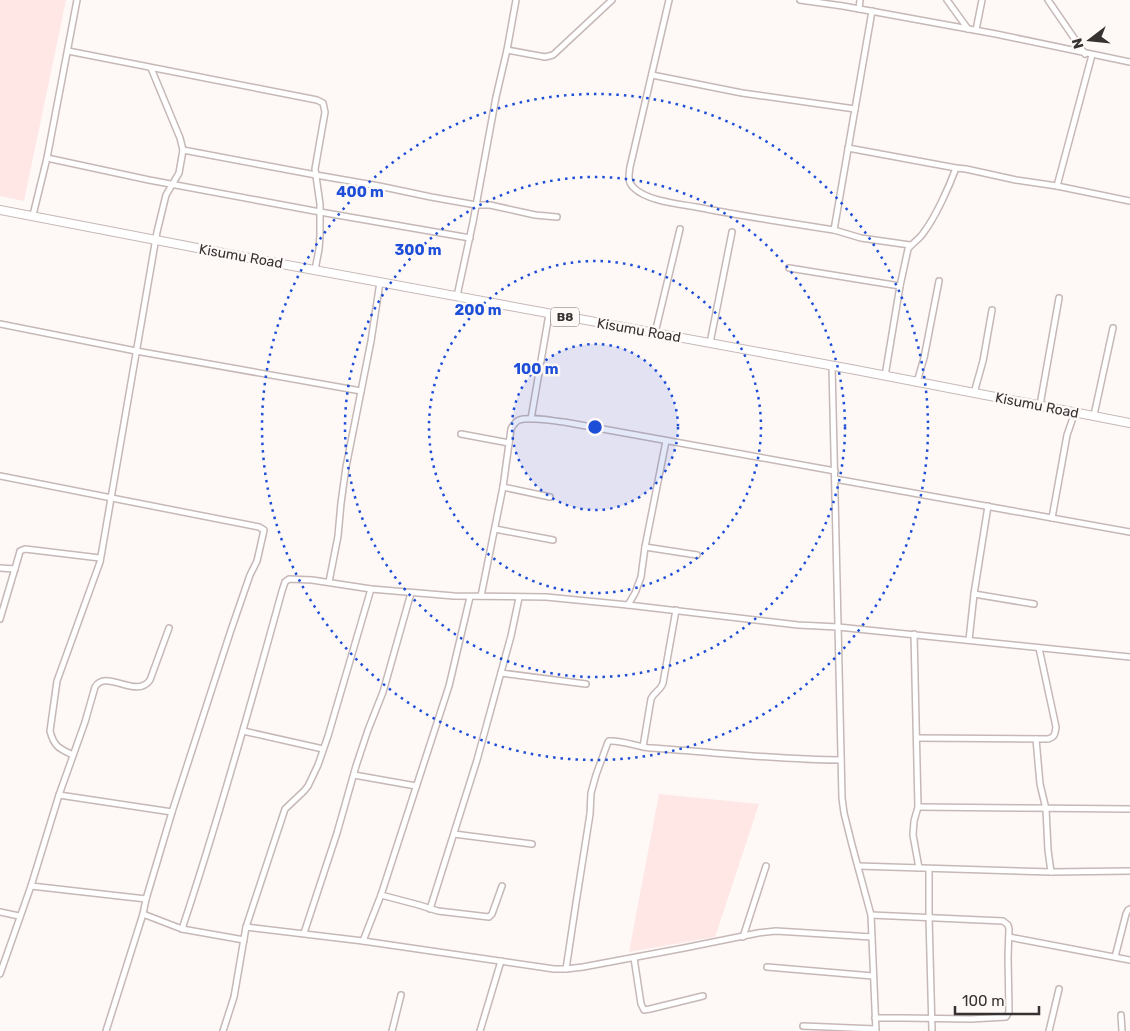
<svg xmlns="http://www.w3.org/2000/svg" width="1130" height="1031" font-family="Rubik,sans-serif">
<rect width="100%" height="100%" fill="#fef8f7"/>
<g fill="#ffe7e6">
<path d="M0 0H66L24 201 0 196Z"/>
<path d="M659 794 759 804 715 937 629 952Z"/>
</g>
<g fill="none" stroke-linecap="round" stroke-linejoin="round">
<defs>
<g id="minor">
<path d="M669 0 630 167C629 175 627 182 634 188 647 201 679 204 696 207 742 216 788 223 834 230"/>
<path d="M800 0 843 6 996 34 1130 62"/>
<path d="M947 0 968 29"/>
<path d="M1048 0 1085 54"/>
<path d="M859 9 860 0"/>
<path d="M872 11 834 230 861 238 910 245"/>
<path d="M976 30 982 0"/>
<path d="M507 50 545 57 553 55 612 0"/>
<path d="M68 51 317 100 323 103 325 112 315 169 320 204V235L319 249 315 270"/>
<path d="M652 75 742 93 855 109"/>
<path d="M848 148 956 168 966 169 1016 180 1057 186 1130 201"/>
<path d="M183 150 316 175 379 186 431 197 476 205H490L535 215 557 217"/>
<path d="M47 158 149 180 320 212 470 238"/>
<path d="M1057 186 1092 55"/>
<path d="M33 215 47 158 77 0"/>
<path d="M789 268 900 286"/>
<path d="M457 296 473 222 496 97 507 50 516 0"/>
<path d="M0 324 136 351 361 391"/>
<path d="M655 333 680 229"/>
<path d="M710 343 732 232"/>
<path d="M832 366 842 798 844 813 852 845 871 915 876 1031"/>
<path d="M885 376 900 286 908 249C912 243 920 239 924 232 936 216 949 187 956 168"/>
<path d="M917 382 924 358 939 281"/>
<path d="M974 393 983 361 992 310"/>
<path d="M1040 405 1059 298"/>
<path d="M1094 415 1113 328"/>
<path d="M531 419 549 314"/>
<path d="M461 434 509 443"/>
<path d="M0 476 259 527 264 530 257 561 250 575 231 630 172 812 146 899 143 914 106 1031"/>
<path d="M835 479 1130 532"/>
<path d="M503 487 550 497"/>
<path d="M1052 518 1067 435 1075 412"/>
<path d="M495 529 553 540"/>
<path d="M645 547 697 555"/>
<path d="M0 568 15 569"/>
<path d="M329 582 338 536 341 503 346 467 371 341 380 282"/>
<path d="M974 594 1034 604"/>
<path d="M481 596 503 487 511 429C513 425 515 422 519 420 530 416 552 421 564 422L835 471"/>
<path d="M628 605 635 593 641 577 645 547 666 441"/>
<path d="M0 619 19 555 20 551 25 549 100 558"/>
<path d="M914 634 918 807 914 821 913 835 919 868"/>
<path d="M969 640 974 594 988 506"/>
<path d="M501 673 586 684"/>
<path d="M243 731 323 749"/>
<path d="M917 738 1048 739C1055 737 1055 734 1056 727L1039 648"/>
<path d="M1036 739 1040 784 1046 809 1048 850 1051 872"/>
<path d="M643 747 651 699C654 692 661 690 663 683L676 610"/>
<path d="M73 755C60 749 54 747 50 731L57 681 100 562 157 232 166 195 179 173 183 150 180 138 151 68"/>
<path d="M354 775 416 786"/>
<path d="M59 795 172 812"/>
<path d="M918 807C989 807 1059 809 1130 809"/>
<path d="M454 834 532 844"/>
<path d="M858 866 1051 872 1130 871"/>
<path d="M929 869V917L932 1031"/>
<path d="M31 886 146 899"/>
<path d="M381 895 419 905 438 911 489 917 492 914 502 886"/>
<path d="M430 909 477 760 511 636 519 598"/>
<path d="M0 912 19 916"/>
<path d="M143 914 182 929 244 940"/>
<path d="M871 915 1003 921 1008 925 1009 929 1008 957 1009 1012 1006 1017 971 1019 903 1018H875"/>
<path d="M246 927 363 941 554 969H566L583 967 684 948 758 933 776 931 872 937"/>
<path d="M182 929C219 818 251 704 282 591L285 582 289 579 312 580 371 589 454 596 546 597 628 605 798 625 838 627 1130 657"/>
<path d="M304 933 337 833 356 766 368 730 383 692 411 593"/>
<path d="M743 937 766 866"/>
<path d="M1009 937 1130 960"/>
<path d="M363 941 381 895 449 686 470 597"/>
<path d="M1115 957 1126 914 1128 910 1130 909"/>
<path d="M634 958 641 1004 644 1010 650 1009 703 996"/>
<path d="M767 967 873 976"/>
<path d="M566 969 576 903 590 814 591 793 596 775 608 742 609 741C623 740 637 747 650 748 714 752 777 760 841 760"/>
<path d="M0 974 31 886 59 795 85 722 95 687C106 668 136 700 150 680L169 628"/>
<path d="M1121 1015 1122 1031"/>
<path d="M803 1026 875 1029"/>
<path d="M223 1031 234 997 246 927 285 809 304 791 308 786 318 765 328 736 371 589"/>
<path d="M392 1031 401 995"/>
<path d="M480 1031 501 961"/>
<path d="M1049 1031 1059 989"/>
</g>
<path id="trunk" d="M0 210 249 258 856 370 1130 423"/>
</defs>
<use href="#minor" stroke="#c6b8b7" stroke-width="8"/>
<use href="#trunk" stroke="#c6b8b7" stroke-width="10"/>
<use href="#minor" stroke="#fff" stroke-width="5"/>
<use href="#trunk" stroke="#fff" stroke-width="8"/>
</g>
<circle cx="595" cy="427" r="83" fill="#1d4ed8" fill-opacity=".12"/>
<g fill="none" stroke="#1d4ed8" stroke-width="2.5" stroke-dasharray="2.5 5">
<circle cx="595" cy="427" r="83"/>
<circle cx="595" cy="427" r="166"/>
<circle cx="595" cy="427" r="250"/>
<circle cx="595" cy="427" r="333"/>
</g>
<g text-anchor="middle" stroke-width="5" stroke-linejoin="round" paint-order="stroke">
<rect fill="#fef8f7" stroke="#736d6d" stroke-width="1" x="551" y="307.5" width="28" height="19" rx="4"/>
<g font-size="12" font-weight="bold" fill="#373232">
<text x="565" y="321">B8</text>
</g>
<g font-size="14" fill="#373232" stroke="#fef8f7">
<text transform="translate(241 256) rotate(10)" y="5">Kisumu Road</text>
<text transform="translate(639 330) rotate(10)" y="5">Kisumu Road</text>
<text transform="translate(1037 405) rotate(11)" y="5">Kisumu Road</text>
</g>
</g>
<circle cx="595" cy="427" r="8" fill="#1d4ed8" stroke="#fef8f7" stroke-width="2.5"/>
<g font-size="15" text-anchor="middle" font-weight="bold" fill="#1d4ed8" stroke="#fef8f7" stroke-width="5" stroke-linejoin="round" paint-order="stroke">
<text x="360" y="197">400 m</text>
<text x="418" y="255">300 m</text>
<text x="478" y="315">200 m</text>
<text x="536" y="374">100 m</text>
</g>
<g transform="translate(1090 40) rotate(254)" stroke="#fef8f7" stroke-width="4" paint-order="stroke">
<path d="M0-4L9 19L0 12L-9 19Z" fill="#373232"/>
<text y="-8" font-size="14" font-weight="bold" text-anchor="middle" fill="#373232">N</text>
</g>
<path d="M955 1006v8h84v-8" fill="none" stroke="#373232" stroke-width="2.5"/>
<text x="962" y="1006" font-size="15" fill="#373232" stroke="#fef8f7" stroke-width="4" paint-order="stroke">100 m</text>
</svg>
